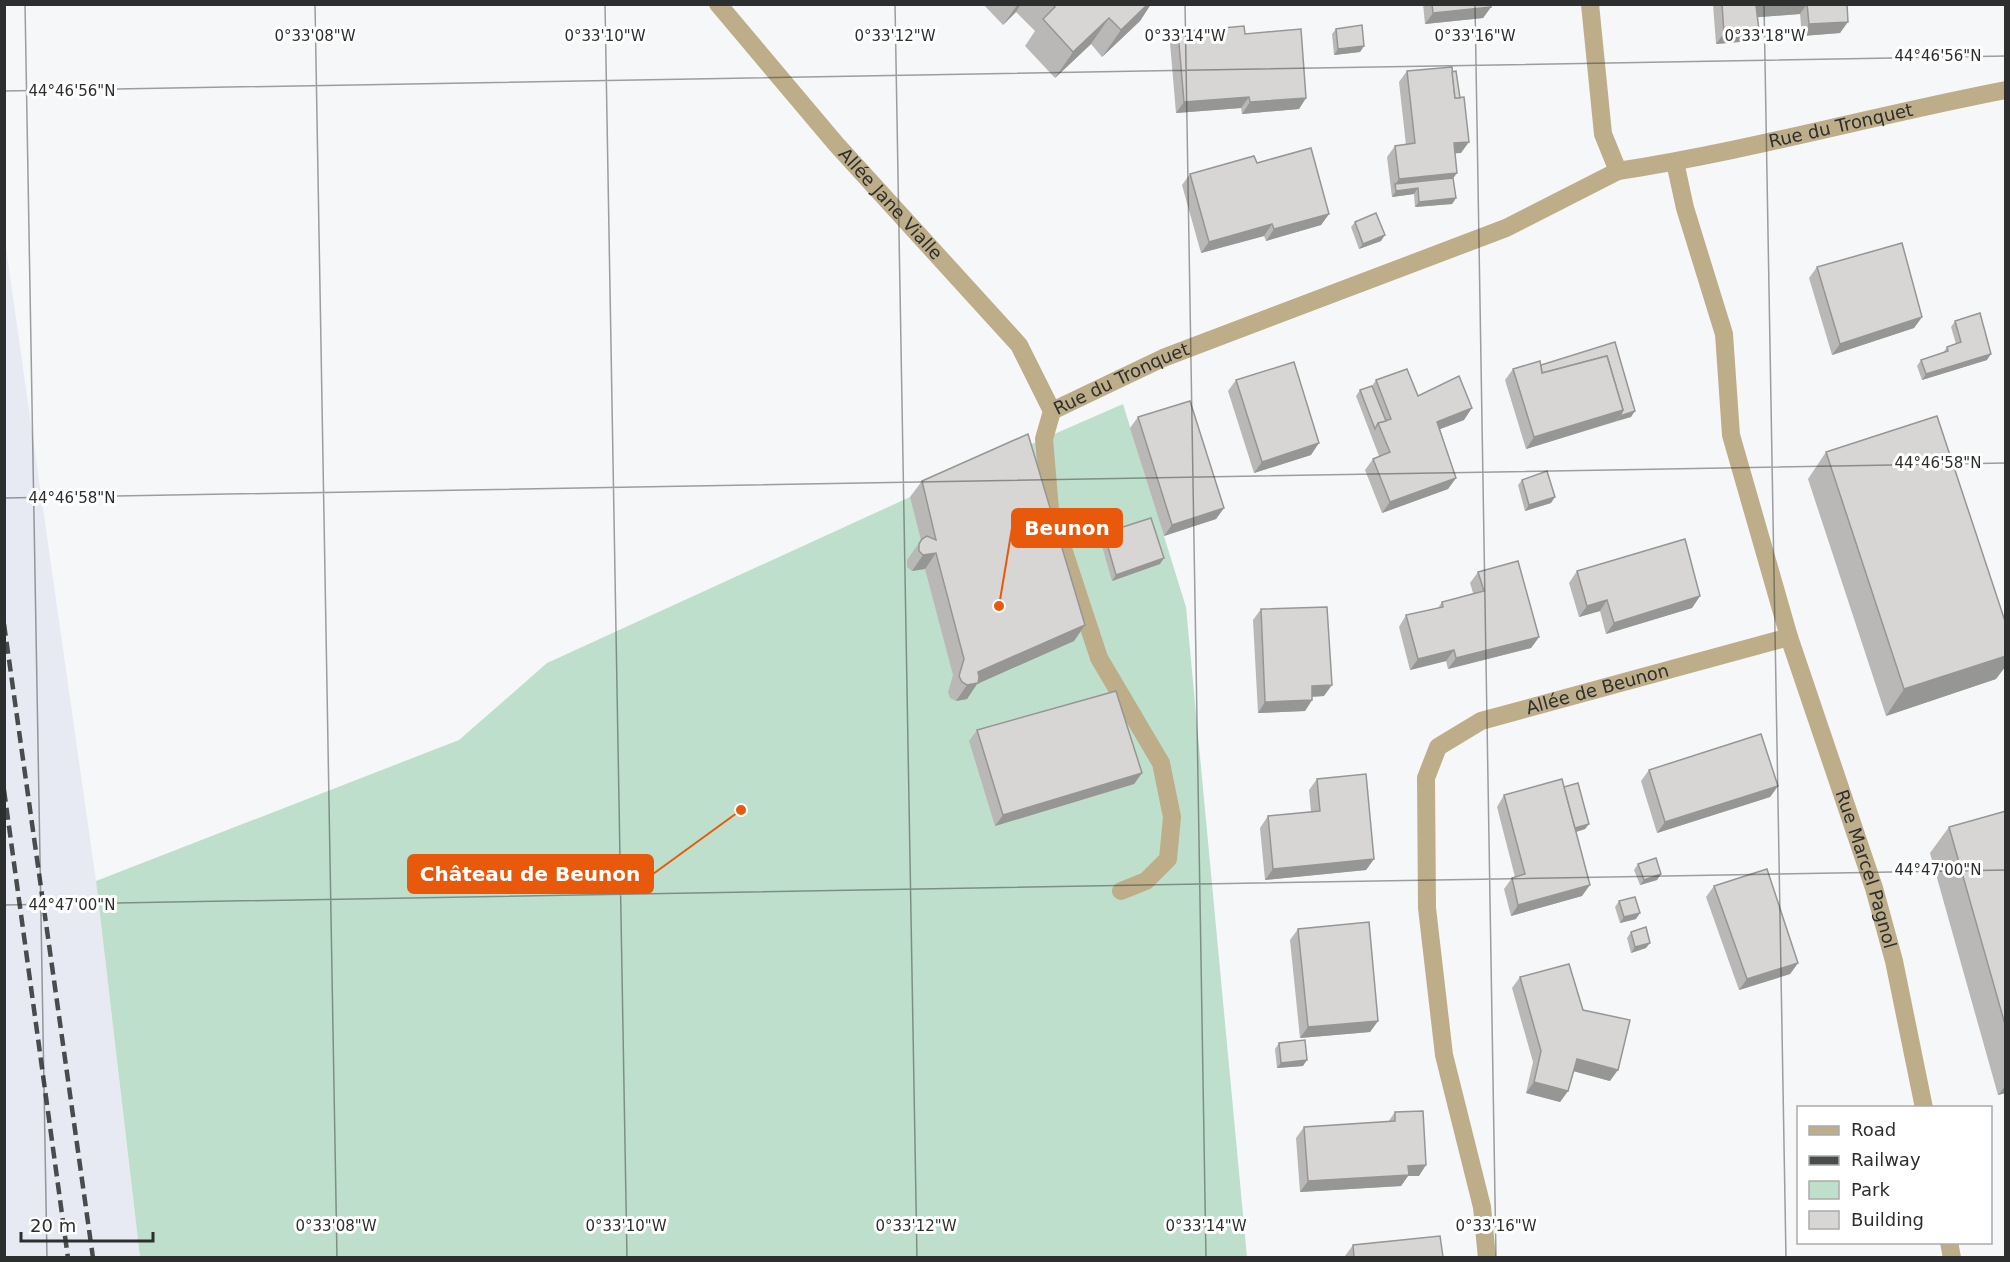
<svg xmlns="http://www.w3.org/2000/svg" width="2010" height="1262" font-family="'DejaVu Sans',sans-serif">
<rect width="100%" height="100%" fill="#f6f7f9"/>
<path fill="#e7eaf3" d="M4 234 96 881 140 1257H5Z"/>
<path fill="#bfdfcd" d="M1123 404 1186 607 1247 1257H140L96 881 459 740 547 663 910 497Z"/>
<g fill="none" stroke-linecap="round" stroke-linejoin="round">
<g stroke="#bdad88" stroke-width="18">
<path id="s1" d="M718 4 836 144 1019 345 1052 411"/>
<path id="s2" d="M1590 4 1603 134 1618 171C1748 151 1876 115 2006 90"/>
<path id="s3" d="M1675 162 1685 208 1724 334 1731 435 1789 637 1874 888 1894 961 1924 1108"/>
<path id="s4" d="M1121 891 1146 881 1168 859 1172 817 1161 763 1099 658 1050 509 1044 439 1052 411 1163 358 1506 228 1618 171"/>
<path d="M1949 1242 1952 1258"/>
<path id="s5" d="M1487 1258 1482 1207 1444 1055 1427 908 1426 778 1438 747 1481 721 1789 637"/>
</g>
<g stroke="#4a4b4c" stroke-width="4.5" stroke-dasharray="12 6" stroke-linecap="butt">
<path d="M4 624 93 1258"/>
<path d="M4 790 68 1258"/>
</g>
</g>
<g fill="#b9b8b6">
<path d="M983 4H1151L1140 21 1102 57 1091 44 1055 78 1025 46 1035 31 1016 12 1003 25Z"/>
<path d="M1423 4H1490L1491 7 1483 18 1425 24Z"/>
<path d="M1713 4H1855L1854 6H1847L1840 33 1802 36 1800 14 1757 17 1751 41 1716 44Z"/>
<path d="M1336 29 1364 46 1360 52 1334 55 1332 34Z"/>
<path d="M1178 32 1245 34 1306 98 1299 109 1242 114 1241 108 1176 113 1170 43Z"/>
<path d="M1407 71 1461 153H1455L1453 178 1456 198 1452 204 1415 207 1414 194 1392 197 1387 157 1395 146 1406 145 1399 82Z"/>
<path d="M1257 163 1329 214 1321 225 1266 241 1264 236 1201 253 1182 185 1190 174Z"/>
<path d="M1355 222 1381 241 1359 249 1351 227Z"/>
<path d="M1817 267 1922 317 1914 328 1832 355 1809 278Z"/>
<path d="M1955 321 1987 360 1922 380 1917 366 1921 360 1943 353 1947 347 1956 344 1951 327Z"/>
<path d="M1541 365 1631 417 1526 449 1505 380 1513 369Z"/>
<path d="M1236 380 1311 455 1254 473 1228 391Z"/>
<path d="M1376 380 1418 396 1464 420 1440 429 1456 478 1448 489 1382 513 1365 470 1373 459 1379 456 1356 396 1360 390 1372 386Z"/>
<path d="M1138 417 1224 508 1216 519 1164 536 1130 428Z"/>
<path d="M1826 452 1996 679 1886 716 1808 479Z"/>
<path d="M1522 480 1551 503 1525 511 1518 485Z"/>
<path d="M922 481 1085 625 1074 641 977 684 967 699 956 701 950 698 948 692 953 675 925 569 912 571 907 567V560L921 540 910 497Z"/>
<path d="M1104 533 1160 564 1112 581 1100 539Z"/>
<path d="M1577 571 1700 596 1692 608 1606 634 1600 611 1579 617 1569 583Z"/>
<path d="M1478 572 1539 637 1531 648 1448 669 1446 661 1410 670 1399 627 1406 615 1438 608 1442 602 1473 593 1470 583Z"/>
<path d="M1261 609 1324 696 1312 697V700L1305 711 1258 713 1253 620Z"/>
<path d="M977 730 1142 773 1134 784 995 826 969 741Z"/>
<path d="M1649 770 1778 786 1770 797 1657 833 1641 781Z"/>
<path d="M1317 779 1374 859 1366 870 1265 880 1260 828 1268 816 1311 812 1309 790Z"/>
<path d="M1564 787 1589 824 1585 829 1576 832 1582 896 1511 916 1504 889 1512 878 1515 877 1497 807 1504 795Z"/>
<path d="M2006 811V1093L1998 1095 1930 853 1949 827Z"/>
<path d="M1638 864 1661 874 1657 880 1640 885 1634 870Z"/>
<path d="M1714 886 1798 963 1790 974 1739 990 1706 897Z"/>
<path d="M1619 901 1636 919 1620 923 1615 907Z"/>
<path d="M1298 929 1378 1021 1370 1032 1300 1038 1290 940Z"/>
<path d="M1631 932 1646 948 1631 953 1627 938Z"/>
<path d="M1520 977 1583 1010 1610 1081 1574 1071 1568 1091 1560 1102 1526 1093 1533 1062 1512 988Z"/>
<path d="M1279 1043 1303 1066 1277 1068 1275 1049Z"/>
<path d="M1395 1112 1419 1176H1408L1401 1186 1300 1192 1296 1138 1304 1127 1388 1122Z"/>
<path d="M1353 1245 1443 1257H1345V1256Z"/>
</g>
<g fill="#969694">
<path d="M1018 4H1021L1016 12 1003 25Z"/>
<path d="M1148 4H1151L1140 21 1102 57 1121 30Z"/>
<path d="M1787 4H1807L1800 14 1748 18 1756 6Z"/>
<path d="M1840 4H1855L1854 6H1839Z"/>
<path d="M1491 7 1483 18 1425 24 1433 13Z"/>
<path d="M1109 18 1091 44 1055 78 1073 52Z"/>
<path d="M1848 22 1840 33 1802 36 1809 24Z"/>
<path d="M1759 30 1751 41 1716 44 1724 33Z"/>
<path d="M1364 46 1360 52 1334 55 1338 49Z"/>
<path d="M1249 97 1241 108 1176 113 1184 102Z"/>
<path d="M1306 98 1299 109 1242 114 1250 102Z"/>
<path d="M1469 142 1461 153 1447 154 1454 143Z"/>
<path d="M1457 173 1449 184H1395L1391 190 1399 179Z"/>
<path d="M1418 188 1414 194 1392 197 1396 191Z"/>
<path d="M1456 198 1452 204 1415 207 1419 202Z"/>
<path d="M1329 214 1321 225 1266 241 1274 229Z"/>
<path d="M1272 224 1264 236 1201 253 1209 242Z"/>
<path d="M1385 235 1381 241 1359 249 1363 244Z"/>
<path d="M1922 317 1914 328 1832 355 1840 344Z"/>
<path d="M1991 354 1987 360 1922 380 1926 374Z"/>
<path d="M1472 408 1464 420 1430 433 1437 422Z"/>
<path d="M1623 410 1616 421 1526 449 1534 437Z"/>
<path d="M1635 411 1631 417 1616 421 1620 416Z"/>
<path d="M1319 443 1311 455 1254 473 1262 462Z"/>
<path d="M1456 478 1448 489 1382 513 1390 502Z"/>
<path d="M1555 497 1551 503 1525 511 1529 505Z"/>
<path d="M1224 508 1216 519 1164 536 1172 525Z"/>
<path d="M936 553 925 569 912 571 923 555Z"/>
<path d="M1164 558 1160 564 1112 581 1116 575Z"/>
<path d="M1700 596 1692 608 1606 634 1614 623Z"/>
<path d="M1607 600 1600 611 1579 617 1587 606Z"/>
<path d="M1085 625 1074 641 977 684 967 699 956 701 967 685 978 672Z"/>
<path d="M1539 637 1531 648 1448 669 1456 658Z"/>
<path d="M1454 650 1446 661 1410 670 1418 659Z"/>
<path d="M2006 656V666L1996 679 1886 716 1904 689Z"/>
<path d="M1332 685 1324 696 1304 697 1312 686Z"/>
<path d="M1312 700 1305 711 1258 713 1265 702Z"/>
<path d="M1142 773 1134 784 995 826 1003 815Z"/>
<path d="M1778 786 1770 797 1657 833 1665 822Z"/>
<path d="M1589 824 1585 829 1566 835 1570 829Z"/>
<path d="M1374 859 1366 870 1265 880 1273 869Z"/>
<path d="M1661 874 1657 880 1640 885 1644 880Z"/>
<path d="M1590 885 1582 896 1511 916 1518 905Z"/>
<path d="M1640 913 1636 919 1620 923 1624 917Z"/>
<path d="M1650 943 1646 948 1631 953 1635 947Z"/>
<path d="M1798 963 1790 974 1739 990 1747 979Z"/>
<path d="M1378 1021 1370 1032 1300 1038 1308 1027Z"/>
<path d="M1577 1059 1618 1070 1610 1081 1569 1070Z"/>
<path d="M1307 1060 1303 1066 1277 1068 1281 1063Z"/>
<path d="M1534 1082 1568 1091 1560 1102 1526 1093Z"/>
<path d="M2006 1085V1093L1998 1095Z"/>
<path d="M1426 1165 1419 1176H1408L1401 1186 1300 1192 1308 1181 1408 1166Z"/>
</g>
<g fill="#d7d6d4" stroke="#969694" stroke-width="1.5">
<path d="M1053 4H1148L1121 30 1109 18 1073 52 1043 19 1055 7Z"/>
<path d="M1432 4H1490L1491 7 1433 13Z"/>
<path d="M1722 4H1787L1756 6 1759 30 1724 33Z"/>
<path d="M1807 4H1847L1848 22 1809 24Z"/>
<path d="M1362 25 1364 46 1338 49 1336 29Z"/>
<path d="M1244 26 1245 34 1301 29 1306 98 1250 102 1249 97 1184 102 1178 32Z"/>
<path d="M1452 67 1455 98 1464 97 1469 142 1454 143 1457 173 1399 179 1395 146 1415 143 1407 71Z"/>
<path d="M1456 71 1460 98H1455L1452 72Z"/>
<path d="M1311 148 1329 214 1274 229 1272 224 1209 242 1190 174 1254 156 1257 163Z"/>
<path d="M1453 178 1456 198 1419 202 1418 188 1396 191 1395 184Z"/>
<path d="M1376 213 1385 235 1363 244 1355 222Z"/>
<path d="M1902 243 1922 317 1840 344 1817 267Z"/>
<path d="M1980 313 1991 354 1926 374 1921 360 1948 351 1947 347 1961 342 1955 321Z"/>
<path d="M1615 342 1635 411 1620 416 1623 410 1607 356 1542 373 1541 365Z"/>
<path d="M1607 356 1623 410 1534 437 1513 369 1540 361 1542 373Z"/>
<path d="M1294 362 1319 443 1262 462 1236 380Z"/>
<path d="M1407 369 1418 396 1459 376 1472 408 1437 422 1456 478 1390 502 1373 459 1390 452 1378 423 1391 419 1376 380Z"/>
<path d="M1372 386 1386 421 1378 423 1375 429 1360 390Z"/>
<path d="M1190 401 1224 508 1172 525 1138 417Z"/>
<path d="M1937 416 2006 624V656L1904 689 1826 452Z"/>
<path d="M1028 434 1085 625 978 672 979 677 978 683 967 685 962 682 959 676 964 659 936 553 923 555 919 551V544L922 539 927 536 936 540 922 481Z"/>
<path d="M1547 471 1555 497 1529 505 1522 480Z"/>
<path d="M1151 518 1164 558 1116 575 1104 533Z"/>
<path d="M1685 539 1700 596 1614 623 1607 600 1587 606 1577 571Z"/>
<path d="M1518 561 1539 637 1456 658 1454 650 1418 659 1406 615 1443 607 1442 602 1484 591 1478 572Z"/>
<path d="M1327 607 1332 685 1312 686V700L1265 702 1261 609Z"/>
<path d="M1116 691 1142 773 1003 815 977 730Z"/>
<path d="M1761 734 1778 786 1665 822 1649 770Z"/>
<path d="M1366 774 1374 859 1273 869 1268 816 1320 811 1317 779Z"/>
<path d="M1562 779 1590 885 1518 905 1512 878 1525 874 1504 795Z"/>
<path d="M1578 783 1589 824 1575 828 1564 787Z"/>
<path d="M2006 811V1028L1949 827Z"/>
<path d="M1656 858 1661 874 1644 880 1638 864Z"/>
<path d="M1767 869 1798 963 1747 979 1714 886Z"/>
<path d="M1635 897 1640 913 1624 917 1619 901Z"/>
<path d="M1369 922 1378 1021 1308 1027 1298 929Z"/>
<path d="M1646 927 1650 943 1635 947 1631 932Z"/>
<path d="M1569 964 1583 1010 1630 1020 1618 1070 1577 1059 1568 1091 1534 1082 1541 1051 1520 977Z"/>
<path d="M1305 1040 1307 1060 1281 1063 1279 1043Z"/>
<path d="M1423 1111 1426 1165 1408 1166 1409 1175 1308 1181 1304 1127 1395 1121V1112Z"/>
<path d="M1440 1236 1443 1257H1354L1353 1245Z"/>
</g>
<path fill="none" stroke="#2d2e2e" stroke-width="1.5" stroke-opacity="0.45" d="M25 4 47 1258M315 4 337 1258M605 4 627 1258M895 4 917 1258M1185 4 1206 1258M1475 4 1496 1258M1764 4 1786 1258M4 91 2006 56M4 498 2006 463M4 905 2006 870"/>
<g text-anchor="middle" stroke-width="6" stroke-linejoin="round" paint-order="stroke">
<g font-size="18" fill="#2d2e2e" stroke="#fff">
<text dy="6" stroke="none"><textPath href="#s2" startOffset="398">Rue du Tronquet</textPath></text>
<text dy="6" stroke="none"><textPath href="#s1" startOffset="264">Allée Jane Vialle</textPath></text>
<text dy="6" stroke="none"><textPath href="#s4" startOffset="610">Rue du Tronquet</textPath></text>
<text dy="6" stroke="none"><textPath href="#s5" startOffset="690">Allée de Beunon</textPath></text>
<text dy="6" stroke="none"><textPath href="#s3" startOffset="735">Rue Marcel Pagnol</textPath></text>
</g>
</g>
<g font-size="15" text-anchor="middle" fill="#2d2e2e" stroke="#fff" stroke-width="6" stroke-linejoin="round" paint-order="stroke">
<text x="315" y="41">0°33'08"W</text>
<text x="605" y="41">0°33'10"W</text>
<text x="895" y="41">0°33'12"W</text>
<text x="1185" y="41">0°33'14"W</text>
<text x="1475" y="41">0°33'16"W</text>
<text x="1765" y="41">0°33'18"W</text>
<text x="1938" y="61">44°46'56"N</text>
<text x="72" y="96">44°46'56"N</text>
<text x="1938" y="468">44°46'58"N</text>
<text x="72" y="503">44°46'58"N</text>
<text x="1938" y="875">44°47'00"N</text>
<text x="72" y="910">44°47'00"N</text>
<text x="336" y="1231">0°33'08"W</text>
<text x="626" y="1231">0°33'10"W</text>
<text x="916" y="1231">0°33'12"W</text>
<text x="1206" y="1231">0°33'14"W</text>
<text x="1496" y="1231">0°33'16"W</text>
</g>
<path fill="none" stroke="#e8590c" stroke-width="2" d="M999 606L1012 528M741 810L653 874"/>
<g fill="#e8590c" stroke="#fff" stroke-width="2">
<circle cx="999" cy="606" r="6"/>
<circle cx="741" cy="810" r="6"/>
</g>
<g fill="#e8590c" stroke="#e8590c" stroke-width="2">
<rect x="1012" y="509" width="110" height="38" rx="6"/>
<rect x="408" y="855" width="245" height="38" rx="6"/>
</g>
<g font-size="20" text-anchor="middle" font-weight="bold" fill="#fff">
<text x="1067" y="535">Beunon</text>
<text x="530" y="881">Château de Beunon</text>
</g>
<rect width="2010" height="1262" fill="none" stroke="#2d2e2e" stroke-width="12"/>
<rect x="1797" y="1106" width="195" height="138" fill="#ffffff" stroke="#ababab" stroke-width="1.5"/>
<rect x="1809" y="1126" width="30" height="9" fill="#bdad88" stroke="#ababab" stroke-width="1.5"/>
<text x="1851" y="1136" font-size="18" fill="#2d2e2e">Road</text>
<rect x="1809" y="1156" width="30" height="9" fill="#4a4b4c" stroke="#ababab" stroke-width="1.5"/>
<text x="1851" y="1166" font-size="18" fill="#2d2e2e">Railway</text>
<rect x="1809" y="1181" width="30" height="18" fill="#bfdfcd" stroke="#ababab" stroke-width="1.5"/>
<text x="1851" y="1196" font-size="18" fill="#2d2e2e">Park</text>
<rect x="1809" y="1211" width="30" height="18" fill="#d7d6d4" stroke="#ababab" stroke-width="1.5"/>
<text x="1851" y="1226" font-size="18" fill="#2d2e2e">Building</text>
<path d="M21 1232v9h132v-9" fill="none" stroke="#2d2e2e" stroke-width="3"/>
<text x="30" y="1232" font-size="18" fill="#2d2e2e" stroke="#ffffff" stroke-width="4.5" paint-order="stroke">20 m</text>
</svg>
